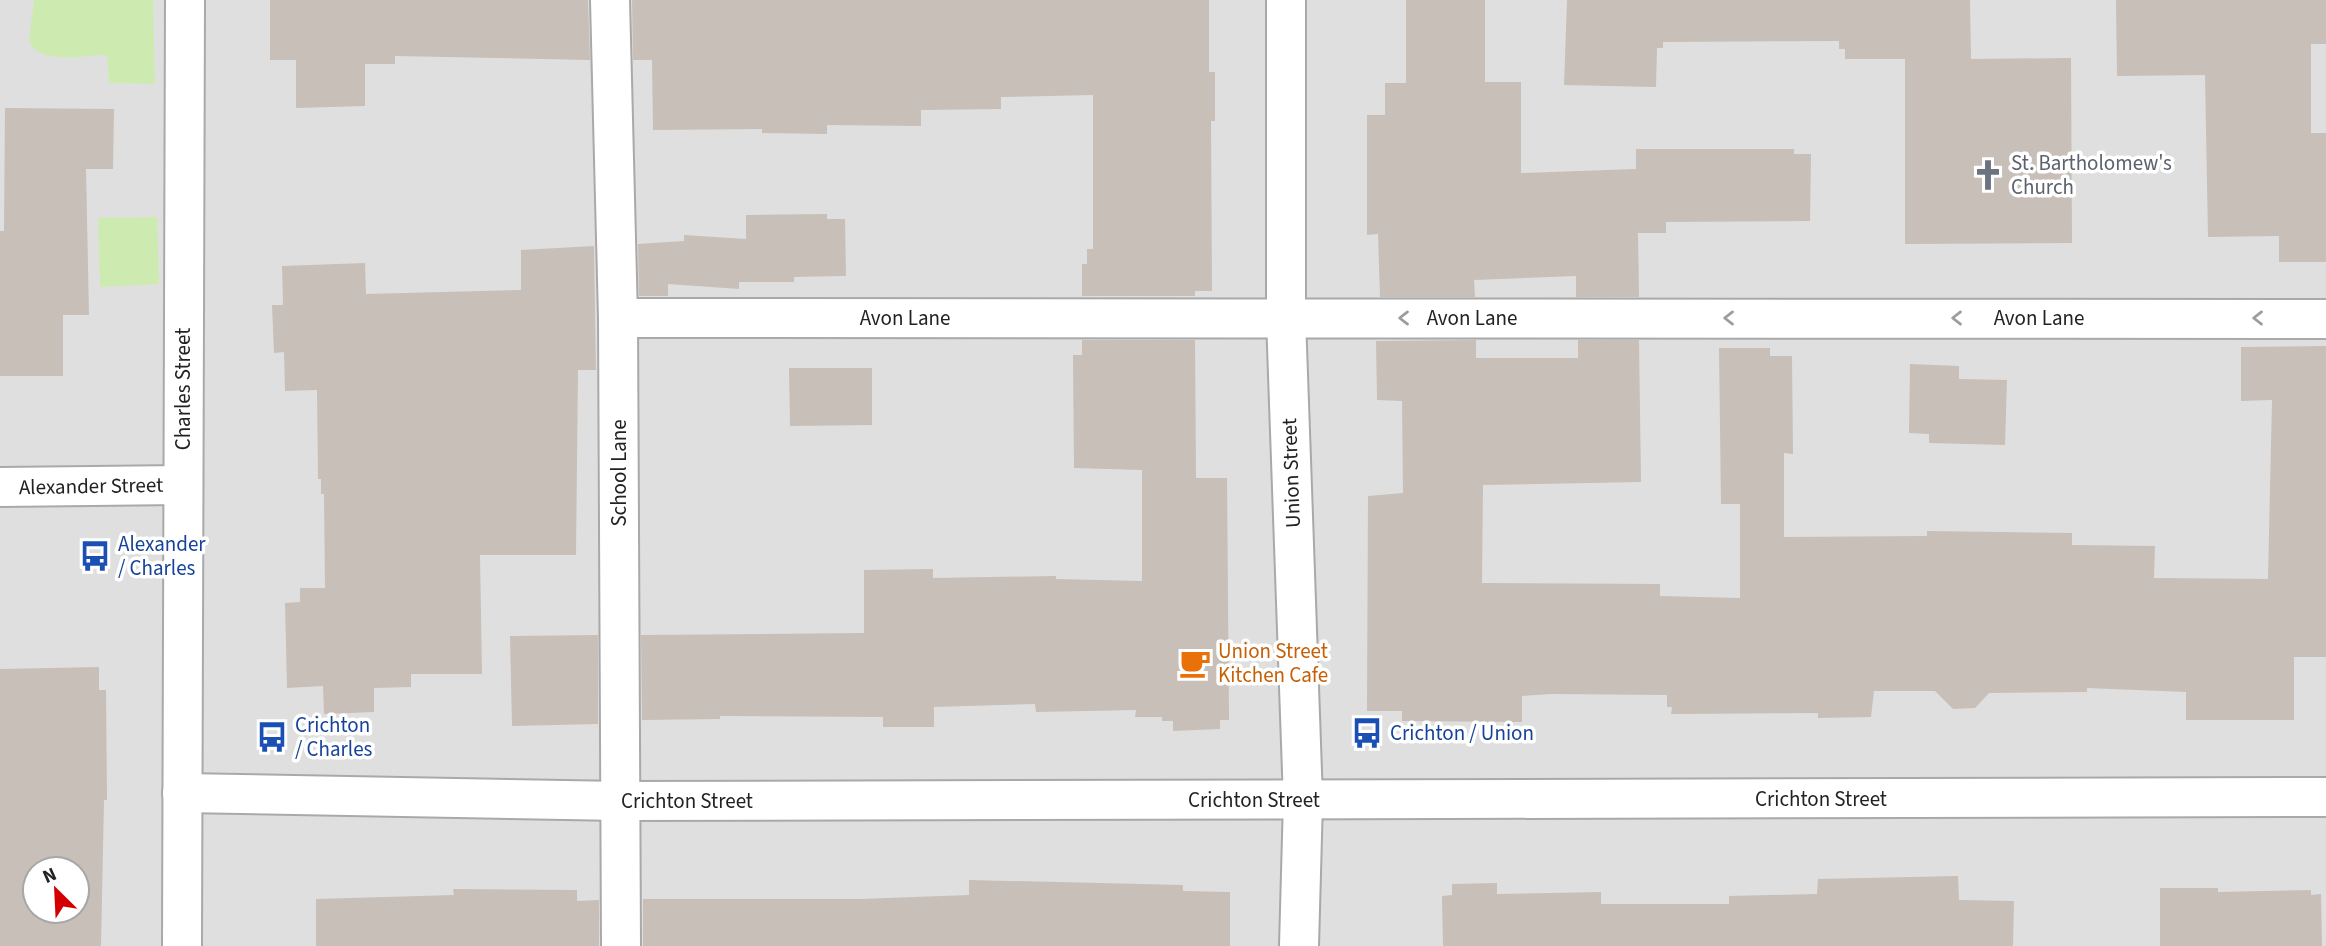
<svg xmlns="http://www.w3.org/2000/svg" width="2326" height="946" font-family="'Source Sans 3',sans-serif">
<rect width="100%" height="100%" fill="#f2efe9"/>
<path fill="#e0dfdf" fill-rule="evenodd" d="M0 0H2326V946H0ZM35 869H77V911H35Z"/>
<g fill="#cdebb0">
<path d="M34 0H153L155 84 109 83 107 55C85 55 38 66 29 40Z"/>
<path d="M157 217 159 284 100 287 98 218Z"/>
</g>
<g fill="#c7bfb8" fill-rule="evenodd">
<path d="M270 0H588L590 60 395 56V64H365V106L296 108V60H270Z"/>
<path d="M632 0H1209V72H1215V121H1211L1212 291H1195V296H1082V264H1087V249H1093V95L1001 97V109L921 110V126L827 125V134L762 133V129L653 130 652 60H633Z"/>
<path d="M1406 0H1485V82H1521V173L1636 169V149H1794V154H1811L1810 221 1666 222V233H1638L1639 297H1576V276L1474 280 1475 297H1380L1378 234 1367 235V115H1385V83H1406Z"/>
<path d="M1567 0H1970L1971 59 2071 58 2072 243 1905 244V59H1845V49H1839V41L1663 42V48H1657L1656 87 1564 85Z"/>
<path d="M2116 0H2326V44H2311V133H2326V262H2279V236L2208 237 2205 75 2117 76Z"/>
<path d="M5 108 114 109 113 169H86L89 315H63V376H0V231H4Z"/>
<path d="M827 214V219H845L846 276 794 277V282H739V289L668 284V296H639L638 244 684 241V235L746 239V215Z"/>
<path d="M594 246 596 370H578L576 555H480L482 674H411V687L374 688V712L324 714 323 686 287 688 285 603 300 602V588H325L324 494H321V479H318L317 390 285 391 284 352 274 353 272 305H283L282 266 365 263 366 294 521 290V250Z"/>
<path d="M1082 340H1195L1196 478H1227L1229 720H1220V729L1173 731V721H1162V717H1135L1136 710 1036 712 1035 704 934 707V727H883V717L720 716V719L642 720 641 635 864 633V570L933 569V578L1056 576V579L1142 581V470L1074 468 1073 355H1082Z"/>
<path d="M1476 340V358H1578V340H1639L1641 482 1483 485 1482 583 1660 584V596L1740 598V504H1721L1719 348H1770V356H1792L1793 454 1784 453V537L1927 536V531L2072 533V545L2155 546 2154 578 2268 579 2272 400 2241 401V347L2326 346V657H2294V720H2186V692L2087 688V692L1989 693 1975 708 1953 709 1935 691H1874L1871 717 1818 718V713L1671 714 1672 707H1667V695L1552 694 1522 696V722L1402 721V711H1367L1368 496 1403 493 1402 401 1377 400 1376 341Z"/>
<path d="M1910 364 1959 366V379L2007 380 2005 445 1929 443V434L1909 433Z"/>
<path d="M789 368H872V425L790 426Z"/>
<path d="M598 635V724L512 726 510 636Z"/>
<path d="M99 667V690H106L107 800H104L101 946H0V669ZM35 869H77V911H35Z"/>
<path d="M1958 876 1959 900 2014 901 2013 946H1443L1442 896 1452 895V884L1497 883V894L1601 892V904H1729V896L1817 894 1818 879Z"/>
<path d="M969 880 1183 885V891L1230 892V946H643V899H860L969 895Z"/>
<path d="M2160 888H2218V892L2311 890V895L2321 894 2322 946H2160Z"/>
<path d="M453 889 577 890V901L599 900V946H316V899L454 895Z"/>
</g>
<g fill="none" stroke-linecap="round" stroke-linejoin="round">
<defs>
<g id="minor">
<path d="M610 0 618 318 621 946"/>
<path d="M1286 0V318L1303 800 1299 946"/>
<path d="M618 318 2326 319"/>
<path d="M0 487 182 485"/>
<path d="M182 793 621 801 2326 797"/>
<path d="M182 946 185 0"/>
</g>
</defs>
<use href="#minor" stroke="#a9a9a9" stroke-width="42"/>
<use href="#minor" stroke="#fff" stroke-width="38"/>
</g>
<defs><path id="oneway-chevron" d="M-2-3.5L2.5 0L-2 3.5" fill="none" stroke-width="1.6" stroke-linecap="round" stroke-linejoin="round" transform="scale(1.75)"/></defs>
<g stroke="#9c9c9c">
<use href="#oneway-chevron" transform="translate(1404 318) rotate(-180)"/>
<use href="#oneway-chevron" transform="translate(1729 318) rotate(-180)"/>
<use href="#oneway-chevron" transform="translate(1957 318) rotate(-180)"/>
<use href="#oneway-chevron" transform="translate(2258 318) rotate(-180)"/>
</g>
<defs>
<symbol id="church-bare" viewBox="-9 -9 18 18"><path d="M-1.2-6h2.4v3.5h3.3v2.4h-3.3V6h-2.4V-.1h-3.3v-2.4h3.3Z" fill="#6b7280" stroke="#fff" stroke-width="2.5" paint-order="stroke"/></symbol>
<symbol id="bus-bare" viewBox="-9 -9 18 18"><path d="M-5-6H5V4H4V6H2V4H-2V6H-4V4H-5ZM-3.5-4V0h7V-4ZM-3.5 1.2v1.5H-2V1.2ZM2 1.2v1.5H3.5V1.2Z" fill="#1a4fb4" stroke="#fff" stroke-width="2.5" paint-order="stroke"/></symbol>
<symbol id="cafe-bare" viewBox="-9 -9 18 18"><path d="M-5.5-4.5H6V0H3Q3 3.5 0 3.5H-2.5Q-5.5 3.5-5.5 0ZM3-3.2v2h1.7v-2ZM-6 4.5H4V6H-6Z" fill="#e8710a" stroke="#fff" stroke-width="2.5" paint-order="stroke"/></symbol>
</defs>
<g fill-rule="evenodd">
<use href="#church-bare" x="1966" y="153" width="44" height="44"/>
<use href="#bus-bare" x="73" y="534" width="44" height="44"/>
<use href="#cafe-bare" x="1173" y="641" width="44" height="44"/>
<use href="#bus-bare" x="1345" y="711" width="44" height="44"/>
<use href="#bus-bare" x="250" y="715" width="44" height="44"/>
</g>
<g text-anchor="middle" stroke-width="7" stroke-linejoin="round" paint-order="stroke">
<g font-size="21" fill="#5b616d" stroke="#fff" text-anchor="start">
<text x="2011" y="170">St. Bartholomew's<tspan x="2011" dy="24">Church</tspan></text>
</g>
<g font-size="21" fill="#222" stroke="#fff">
<text x="905" y="325">Avon Lane</text>
<text x="1472" y="325">Avon Lane</text>
<text x="2039" y="325">Avon Lane</text>
<text transform="translate(183 389) rotate(-90)" y="7">Charles Street</text>
<text transform="translate(619 473) rotate(-90)" y="7">School Lane</text>
<text transform="translate(1291 473) rotate(-92)" y="7">Union Street</text>
<text transform="translate(91 486) rotate(-1)" y="7">Alexander Street</text>
<text x="1821" y="806">Crichton Street</text>
<text x="1254" y="807">Crichton Street</text>
<text x="687" y="808">Crichton Street</text>
</g>
<g font-size="21" fill="#164399" stroke="#fff" text-anchor="start">
<text x="118" y="551">Alexander<tspan x="118" dy="24">/ Charles</tspan></text>
<text x="295" y="732">Crichton<tspan x="295" dy="24">/ Charles</tspan></text>
<text x="1390" y="740">Crichton / Union</text>
</g>
<g font-size="21" fill="#c56008" stroke="#fff" text-anchor="start">
<text x="1218" y="658">Union Street<tspan x="1218" dy="24">Kitchen Cafe</tspan></text>
</g>
</g>
<g transform="translate(56 890) rotate(336)"><circle r="33" fill="#ffffff" stroke="#a7a7a7" stroke-width="2"/>
<path d="M0-5L12 26L0 18L-12 26Z" fill="#d40000"/>
<text y="-10" font-size="19" font-weight="bold" text-anchor="middle" fill="#222222">N</text>
</g>
</svg>
